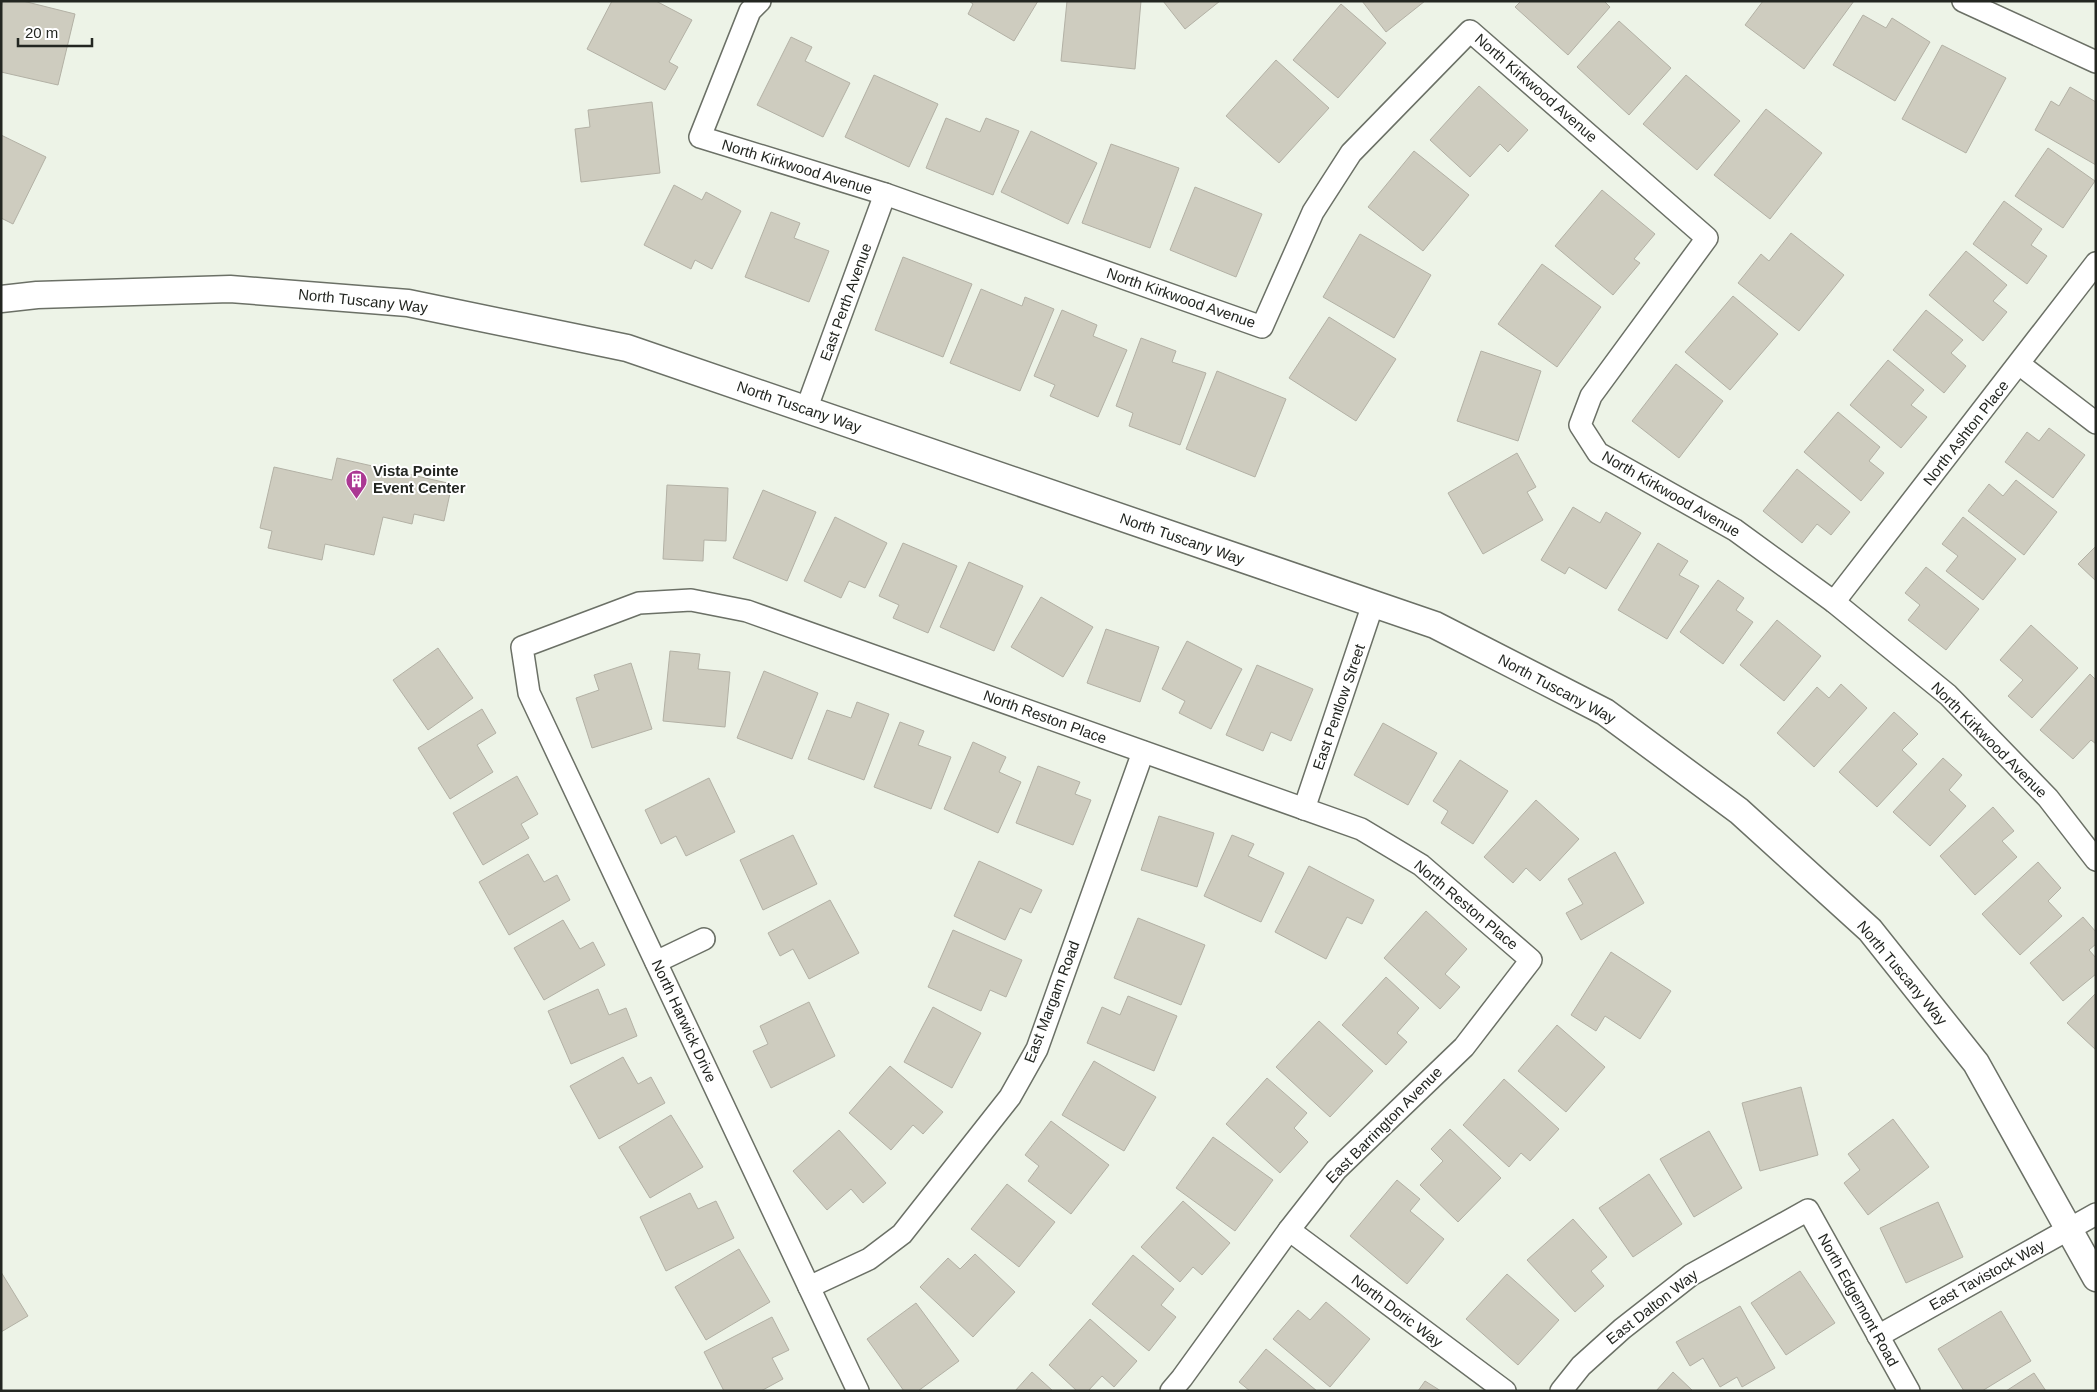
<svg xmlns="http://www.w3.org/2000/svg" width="2097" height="1392" font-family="Helvetica,sans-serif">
<rect width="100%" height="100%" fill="#edf3e7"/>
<g fill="#ceccbf" stroke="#b3b1a5">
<path d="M3 1H23L75 14 58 85 1 72V8Z"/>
<path d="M612 1H656L692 20 669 62 678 67 665 90 587 49Z"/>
<path d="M969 1H1038L1014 41 968 14 973 4Z"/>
<path d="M1067 1H1141L1135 69 1061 61Z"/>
<path d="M1163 1H1220L1185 29Z"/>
<path d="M1362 1H1425L1386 32Z"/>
<path d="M1521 1H1604L1610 7 1568 55 1515 7Z"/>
<path d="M1763 1H1854L1804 69 1745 25Z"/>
<path d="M1341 4 1386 43 1338 98 1293 60Z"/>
<path d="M1863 15 1886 28 1892 18 1930 42 1895 101 1833 65Z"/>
<path d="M1619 21 1671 68 1629 115 1577 67Z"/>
<path d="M791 37 812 47 805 61 850 83 823 137 757 105Z"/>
<path d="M1942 45 2006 78 1966 153 1902 119Z"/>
<path d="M1276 60 1329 108 1279 163 1226 116Z"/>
<path d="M874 75 938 104 909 167 845 137Z"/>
<path d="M1686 75 1740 121 1697 170 1643 124Z"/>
<path d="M1479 86 1528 130 1508 152 1500 144 1470 177 1430 140Z"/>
<path d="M2070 87 2096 102V165L2035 130 2051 101 2059 106Z"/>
<path d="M652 102 660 173 581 182 575 129 590 127 588 110Z"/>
<path d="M1766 109 1822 153 1770 219 1714 175Z"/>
<path d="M946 118 980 132 986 118 1019 131 993 195 926 168Z"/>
<path d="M1031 131 1097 163 1068 224 1001 192Z"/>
<path d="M1 135 46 157 13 224 1 218Z"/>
<path d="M1111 144 1179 168 1150 248 1082 223Z"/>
<path d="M2048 148 2095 181 2063 228 2015 196Z"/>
<path d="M1414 151 1469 195 1423 251 1368 207Z"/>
<path d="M674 185 702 200 706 192 741 211 712 269 695 260 691 269 644 245Z"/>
<path d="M1195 187 1262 214 1236 277 1170 250Z"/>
<path d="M1602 190 1655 234 1634 259 1640 263 1613 295 1555 246Z"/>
<path d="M2004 201 2042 229 2031 245 2047 256 2027 284 1973 244Z"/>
<path d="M771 212 800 223 794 238 829 251 809 302 745 277Z"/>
<path d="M1791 233 1844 275 1799 331 1738 283 1761 254 1769 261Z"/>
<path d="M1360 234 1431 275 1394 338 1323 297Z"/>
<path d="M1966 251 2007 285 1993 301 2007 312 1983 341 1929 295Z"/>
<path d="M903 257 972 284 943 357 875 330Z"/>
<path d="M1542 264 1601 307 1557 367 1498 324Z"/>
<path d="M981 289 1022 306 1025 297 1054 309 1020 391 950 363Z"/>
<path d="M1733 296 1778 334 1730 390 1685 352Z"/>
<path d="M1062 310 1097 325 1093 336 1127 350 1098 417 1050 396 1055 385 1034 376Z"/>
<path d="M1926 310 1963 340 1951 353 1966 366 1944 393 1893 350Z"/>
<path d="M1329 317 1396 359 1356 421 1289 378Z"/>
<path d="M1141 338 1176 351 1172 362 1206 373 1180 445 1129 426 1133 413 1116 406Z"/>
<path d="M1481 351 1541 371 1518 441 1457 421Z"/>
<path d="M1888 360 1924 390 1911 405 1927 417 1901 448 1850 405Z"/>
<path d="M1676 364 1723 401 1679 458 1632 421Z"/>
<path d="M1217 371 1286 399 1255 477 1186 449Z"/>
<path d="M1838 412 1880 447 1869 461 1884 473 1861 501 1804 452Z"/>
<path d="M2049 428 2085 455 2053 498 2005 462 2027 432 2039 441Z"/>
<path d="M1517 453 1536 487 1527 492 1543 520 1483 554 1448 493Z"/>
<path d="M337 458 452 484 444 521 414 514 412 524 383 517 374 555 325 544 322 560 268 548 272 531 260 528 274 467 332 480Z"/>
<path d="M1797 469 1850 512 1831 535 1817 524 1802 543 1763 511Z"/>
<path d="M2016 480 2057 512 2024 555 1968 511 1989 484 2003 496Z"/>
<path d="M667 485 728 488 726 541 704 540 703 561 663 559Z"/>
<path d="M763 490 816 512 787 581 733 558Z"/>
<path d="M1573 507 1600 523 1606 512 1641 533 1606 589 1569 567 1565 574 1541 560Z"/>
<path d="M835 517 887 543 865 588 849 581 841 598 804 581Z"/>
<path d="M1963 517 2016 559 1983 600 1946 571 1958 556 1942 544Z"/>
<path d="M903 543 957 566 928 633 893 618 899 605 879 596Z"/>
<path d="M1658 543 1688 561 1679 575 1699 586 1667 639 1618 610Z"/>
<path d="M2096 546V581L2078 564Z"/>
<path d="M969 562 1023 586 994 651 940 627Z"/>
<path d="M1926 567 1979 609 1946 650 1908 620 1920 605 1905 593Z"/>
<path d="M1718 580 1744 598 1736 610 1753 622 1723 664 1680 632Z"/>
<path d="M1041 597 1093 627 1063 677 1011 647Z"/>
<path d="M1777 620 1821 656 1784 701 1740 665Z"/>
<path d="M2031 625 2078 668 2032 718 2008 696 2023 680 2000 660Z"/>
<path d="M1106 629 1159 647 1140 702 1087 683Z"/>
<path d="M1187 641 1242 669 1211 729 1179 713 1185 701 1162 689Z"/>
<path d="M438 648 473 698 428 730 393 680Z"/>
<path d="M670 651 700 654 698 669 730 672 725 727 663 721Z"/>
<path d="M631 663 652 729 592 748 576 698 599 690 594 675Z"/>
<path d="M1257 665 1313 689 1291 741 1271 732 1263 751 1226 735Z"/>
<path d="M764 671 818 693 792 759 737 738Z"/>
<path d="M2090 674 2096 680V744L2091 740 2073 759 2040 730Z"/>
<path d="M1841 684 1867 708 1814 767 1777 733 1817 687 1829 698Z"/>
<path d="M857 702 889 714 864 780 808 759 827 710 851 718Z"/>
<path d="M482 709 496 733 477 745 493 772 450 799 418 748Z"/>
<path d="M1894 712 1918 734 1902 750 1917 764 1877 807 1839 772Z"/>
<path d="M900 722 924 731 918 745 951 757 931 809 874 787Z"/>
<path d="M1383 723 1437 753 1408 805 1354 775Z"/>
<path d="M973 742 1006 757 999 772 1021 782 998 833 944 809Z"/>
<path d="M1943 758 1962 775 1949 790 1966 806 1930 846 1893 812Z"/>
<path d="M1460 760 1508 791 1473 844 1441 823 1448 811 1433 801Z"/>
<path d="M1038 766 1080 782 1075 794 1091 800 1073 845 1016 823Z"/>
<path d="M517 776 538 814 521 824 529 838 483 865 453 813Z"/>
<path d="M709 778 735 832 686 856 676 836 661 844 645 810Z"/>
<path d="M1536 800 1579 839 1540 881 1526 868 1513 883 1484 857Z"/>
<path d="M1993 807 2014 831 2002 841 2017 857 1975 895 1940 856Z"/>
<path d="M1159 816 1214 833 1197 887 1141 870Z"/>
<path d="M793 835 817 884 763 910 740 860Z"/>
<path d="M1232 835 1254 844 1248 856 1284 873 1261 922 1204 896Z"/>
<path d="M1615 852 1644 903 1581 940 1566 913 1583 904 1568 879Z"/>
<path d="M528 854 544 882 557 875 570 900 509 935 479 882Z"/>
<path d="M979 861 1042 890 1031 913 1020 908 1005 940 954 916Z"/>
<path d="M2038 862 2061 888 2048 901 2062 916 2020 955 1982 914Z"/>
<path d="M1309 866 1374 900 1362 924 1347 917 1326 959 1275 932Z"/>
<path d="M830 900 859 953 809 979 793 949 780 956 768 933Z"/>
<path d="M1426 911 1467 949 1445 974 1460 987 1440 1009 1384 958Z"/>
<path d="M2083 917 2096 932V944L2089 950 2096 958V974L2063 1001 2030 963Z"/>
<path d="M1138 918 1205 945 1181 1005 1114 978Z"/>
<path d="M563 920 580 949 593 942 605 965 544 1000 514 948Z"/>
<path d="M953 930 1022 960 1006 997 990 990 981 1011 928 987Z"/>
<path d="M1611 952 1671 991 1640 1039 1605 1016 1596 1031 1571 1015Z"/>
<path d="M1386 977 1419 1008 1397 1033 1407 1042 1386 1065 1342 1025Z"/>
<path d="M598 989 609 1015 626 1008 637 1036 571 1064 548 1011Z"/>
<path d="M2096 993V1050L2067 1023Z"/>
<path d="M1128 996 1177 1016 1154 1071 1087 1043 1102 1007 1120 1015Z"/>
<path d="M809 1002 835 1056 771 1088 753 1051 768 1044 760 1026Z"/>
<path d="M933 1007 981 1033 952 1088 904 1062Z"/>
<path d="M1319 1021 1373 1071 1330 1117 1276 1067Z"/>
<path d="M1557 1025 1605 1067 1566 1112 1518 1071Z"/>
<path d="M623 1057 638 1084 651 1077 665 1103 599 1139 570 1086Z"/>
<path d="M1094 1061 1156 1097 1124 1151 1062 1115Z"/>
<path d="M890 1066 943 1112 923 1134 913 1125 891 1150 849 1113Z"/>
<path d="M1267 1078 1307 1113 1294 1128 1308 1142 1280 1173 1226 1124Z"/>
<path d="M1504 1079 1559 1129 1530 1161 1521 1153 1509 1167 1463 1125Z"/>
<path d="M1801 1087 1818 1155 1760 1171 1742 1103Z"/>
<path d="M671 1115 703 1167 650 1198 619 1147Z"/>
<path d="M1893 1119 1929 1167 1868 1215 1844 1183 1860 1170 1848 1154Z"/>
<path d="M1051 1121 1109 1165 1071 1214 1028 1181 1039 1166 1025 1155Z"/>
<path d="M1450 1129 1501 1178 1458 1222 1420 1185 1443 1161 1431 1149Z"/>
<path d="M839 1130 886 1183 863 1203 851 1189 827 1210 793 1171Z"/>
<path d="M1709 1131 1742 1188 1694 1217 1660 1159Z"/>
<path d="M1213 1137 1273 1180 1235 1231 1176 1188Z"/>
<path d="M1649 1174 1682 1224 1633 1257 1599 1208Z"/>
<path d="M1397 1180 1420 1199 1410 1211 1444 1239 1407 1284 1350 1236Z"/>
<path d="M1007 1184 1055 1222 1019 1267 971 1229Z"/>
<path d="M690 1193 698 1209 716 1201 734 1238 666 1271 640 1217Z"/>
<path d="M1183 1201 1230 1243 1202 1275 1193 1267 1180 1282 1141 1247Z"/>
<path d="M1938 1202 1963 1257 1906 1283 1880 1228Z"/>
<path d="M1573 1219 1607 1257 1591 1271 1604 1286 1575 1312 1527 1260Z"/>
<path d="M739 1249 770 1302 706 1340 675 1287Z"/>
<path d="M975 1254 1015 1292 973 1337 920 1287 948 1258 960 1269Z"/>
<path d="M1133 1255 1174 1289 1161 1305 1176 1317 1149 1351 1092 1304Z"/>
<path d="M1800 1271 1835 1323 1786 1355 1751 1303Z"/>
<path d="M1 1272 28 1316 1 1332Z"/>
<path d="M1507 1274 1559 1320 1518 1365 1466 1319Z"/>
<path d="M1326 1302 1370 1339 1330 1387 1273 1339 1298 1310 1310 1320Z"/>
<path d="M916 1303 959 1361 918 1391H904L867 1339Z"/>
<path d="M1740 1306 1775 1368 1742 1387 1737 1377 1720 1387 1703 1358 1690 1366 1676 1342Z"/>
<path d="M2001 1311 2031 1361 1982 1391H1964L1938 1349Z"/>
<path d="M772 1317 789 1350 772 1358 783 1379 761 1391H724L704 1352Z"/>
<path d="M1090 1319 1137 1361 1114 1387 1102 1376 1088 1391H1077L1049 1365Z"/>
<path d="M1266 1349 1317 1391H1250L1239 1382Z"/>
<path d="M1032 1372 1053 1391H1015Z"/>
<path d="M1673 1372 1693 1391H1656Z"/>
<path d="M2034 1373 2046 1391H2006Z"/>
<path d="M1425 1381 1441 1391H1418Z"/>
</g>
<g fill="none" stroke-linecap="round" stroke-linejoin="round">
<defs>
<g id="minor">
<path d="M760 1 750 11 700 137 885 194 1262 327 1313 212 1351 153 1470 31 1707 238 1591 396 1580 425 1598 453 1735 530 1834 602 1948 695 2048 798 2096 860"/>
<path d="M1963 1 2096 62"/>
<path d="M2019 364 2096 423"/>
<path d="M806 410 885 194"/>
<path d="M1834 602 2096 263"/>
<path d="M1304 809 1373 604"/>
<path d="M656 962 704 939"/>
<path d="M1289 1230 1505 1391"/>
<path d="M809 1287 869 1259 902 1234 1010 1097 1037 1049 1143 752"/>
<path d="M1878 1336 2096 1214"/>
<path d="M858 1391 529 693 522 647 639 603 691 600 747 611 1361 829 1421 865 1531 960 1464 1047 1336 1170 1289 1230 1182 1378 1171 1391"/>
<path d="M1561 1391 1581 1366 1622 1329 1691 1275 1808 1210 1909 1391"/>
</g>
<path id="tertiary" d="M1 299 37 295 230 289 408 303 627 348 1435 625 1605 712 1739 811 1870 930 1976 1063 2096 1278"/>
</defs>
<use href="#minor" stroke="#6b7066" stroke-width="24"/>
<use href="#tertiary" stroke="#6b7066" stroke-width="29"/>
<use href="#minor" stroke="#fff" stroke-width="21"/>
<use href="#tertiary" stroke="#fff" stroke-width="26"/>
</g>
<defs>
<symbol id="building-pin" viewBox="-11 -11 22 30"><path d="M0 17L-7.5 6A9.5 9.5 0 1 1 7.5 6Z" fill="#ab3893" stroke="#fff"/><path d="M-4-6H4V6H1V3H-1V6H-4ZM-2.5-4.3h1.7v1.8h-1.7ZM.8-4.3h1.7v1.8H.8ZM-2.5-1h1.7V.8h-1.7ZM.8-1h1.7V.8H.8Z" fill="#fff"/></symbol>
</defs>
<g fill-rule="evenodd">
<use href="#building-pin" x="344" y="468" width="25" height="34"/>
</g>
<g text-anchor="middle" stroke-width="4" stroke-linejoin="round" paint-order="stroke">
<g font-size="15" fill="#232621" stroke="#fff">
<text transform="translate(1536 88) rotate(41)" y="5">North Kirkwood Avenue</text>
<text transform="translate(797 167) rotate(17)" y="5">North Kirkwood Avenue</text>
<text transform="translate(1181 298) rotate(19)" y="5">North Kirkwood Avenue</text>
<text transform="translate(363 301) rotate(6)" y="5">North Tuscany Way</text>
<text transform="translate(846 302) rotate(-70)" y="5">East Perth Avenue</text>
<text transform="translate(799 407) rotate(19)" y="5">North Tuscany Way</text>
<text transform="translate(1966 433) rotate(-52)" y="5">North Ashton Place</text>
<text transform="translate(1671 494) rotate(30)" y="5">North Kirkwood Avenue</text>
<text transform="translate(1182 539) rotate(19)" y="5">North Tuscany Way</text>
<text transform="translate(1557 689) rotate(28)" y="5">North Tuscany Way</text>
<text transform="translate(1339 707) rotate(-71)" y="5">East Pentlow Street</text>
<text transform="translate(1045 717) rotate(20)" y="5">North Reston Place</text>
<text transform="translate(1989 740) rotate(45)" y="5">North Kirkwood Avenue</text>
<text transform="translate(1466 905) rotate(40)" y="5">North Reston Place</text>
<text transform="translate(1902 973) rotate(50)" y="5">North Tuscany Way</text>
<text transform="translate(1052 1002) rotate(-69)" y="5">East Margam Road</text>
<text transform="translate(684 1021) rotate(65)" y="5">North Harwick Drive</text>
<text transform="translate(1384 1125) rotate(-45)" y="5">East Barrington Avenue</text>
<text transform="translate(1987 1275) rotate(-29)" y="5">East Tavistock Way</text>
<text transform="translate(1858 1300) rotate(61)" y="5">North Edgemont Road</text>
<text transform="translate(1652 1307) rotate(-38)" y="5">East Dalton Way</text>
<text transform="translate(1397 1311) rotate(37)" y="5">North Doric Way</text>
</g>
<g font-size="15" font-weight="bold" fill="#232621" stroke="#fff" text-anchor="start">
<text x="373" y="476">Vista Pointe<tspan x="373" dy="17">Event Center</tspan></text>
</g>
</g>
<rect width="2097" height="1392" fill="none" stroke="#232621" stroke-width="5"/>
<path d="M18 38v8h74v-8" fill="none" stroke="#232621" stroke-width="2.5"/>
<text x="25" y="38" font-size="15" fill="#232621" stroke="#ffffff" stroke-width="4" paint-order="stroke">20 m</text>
</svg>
